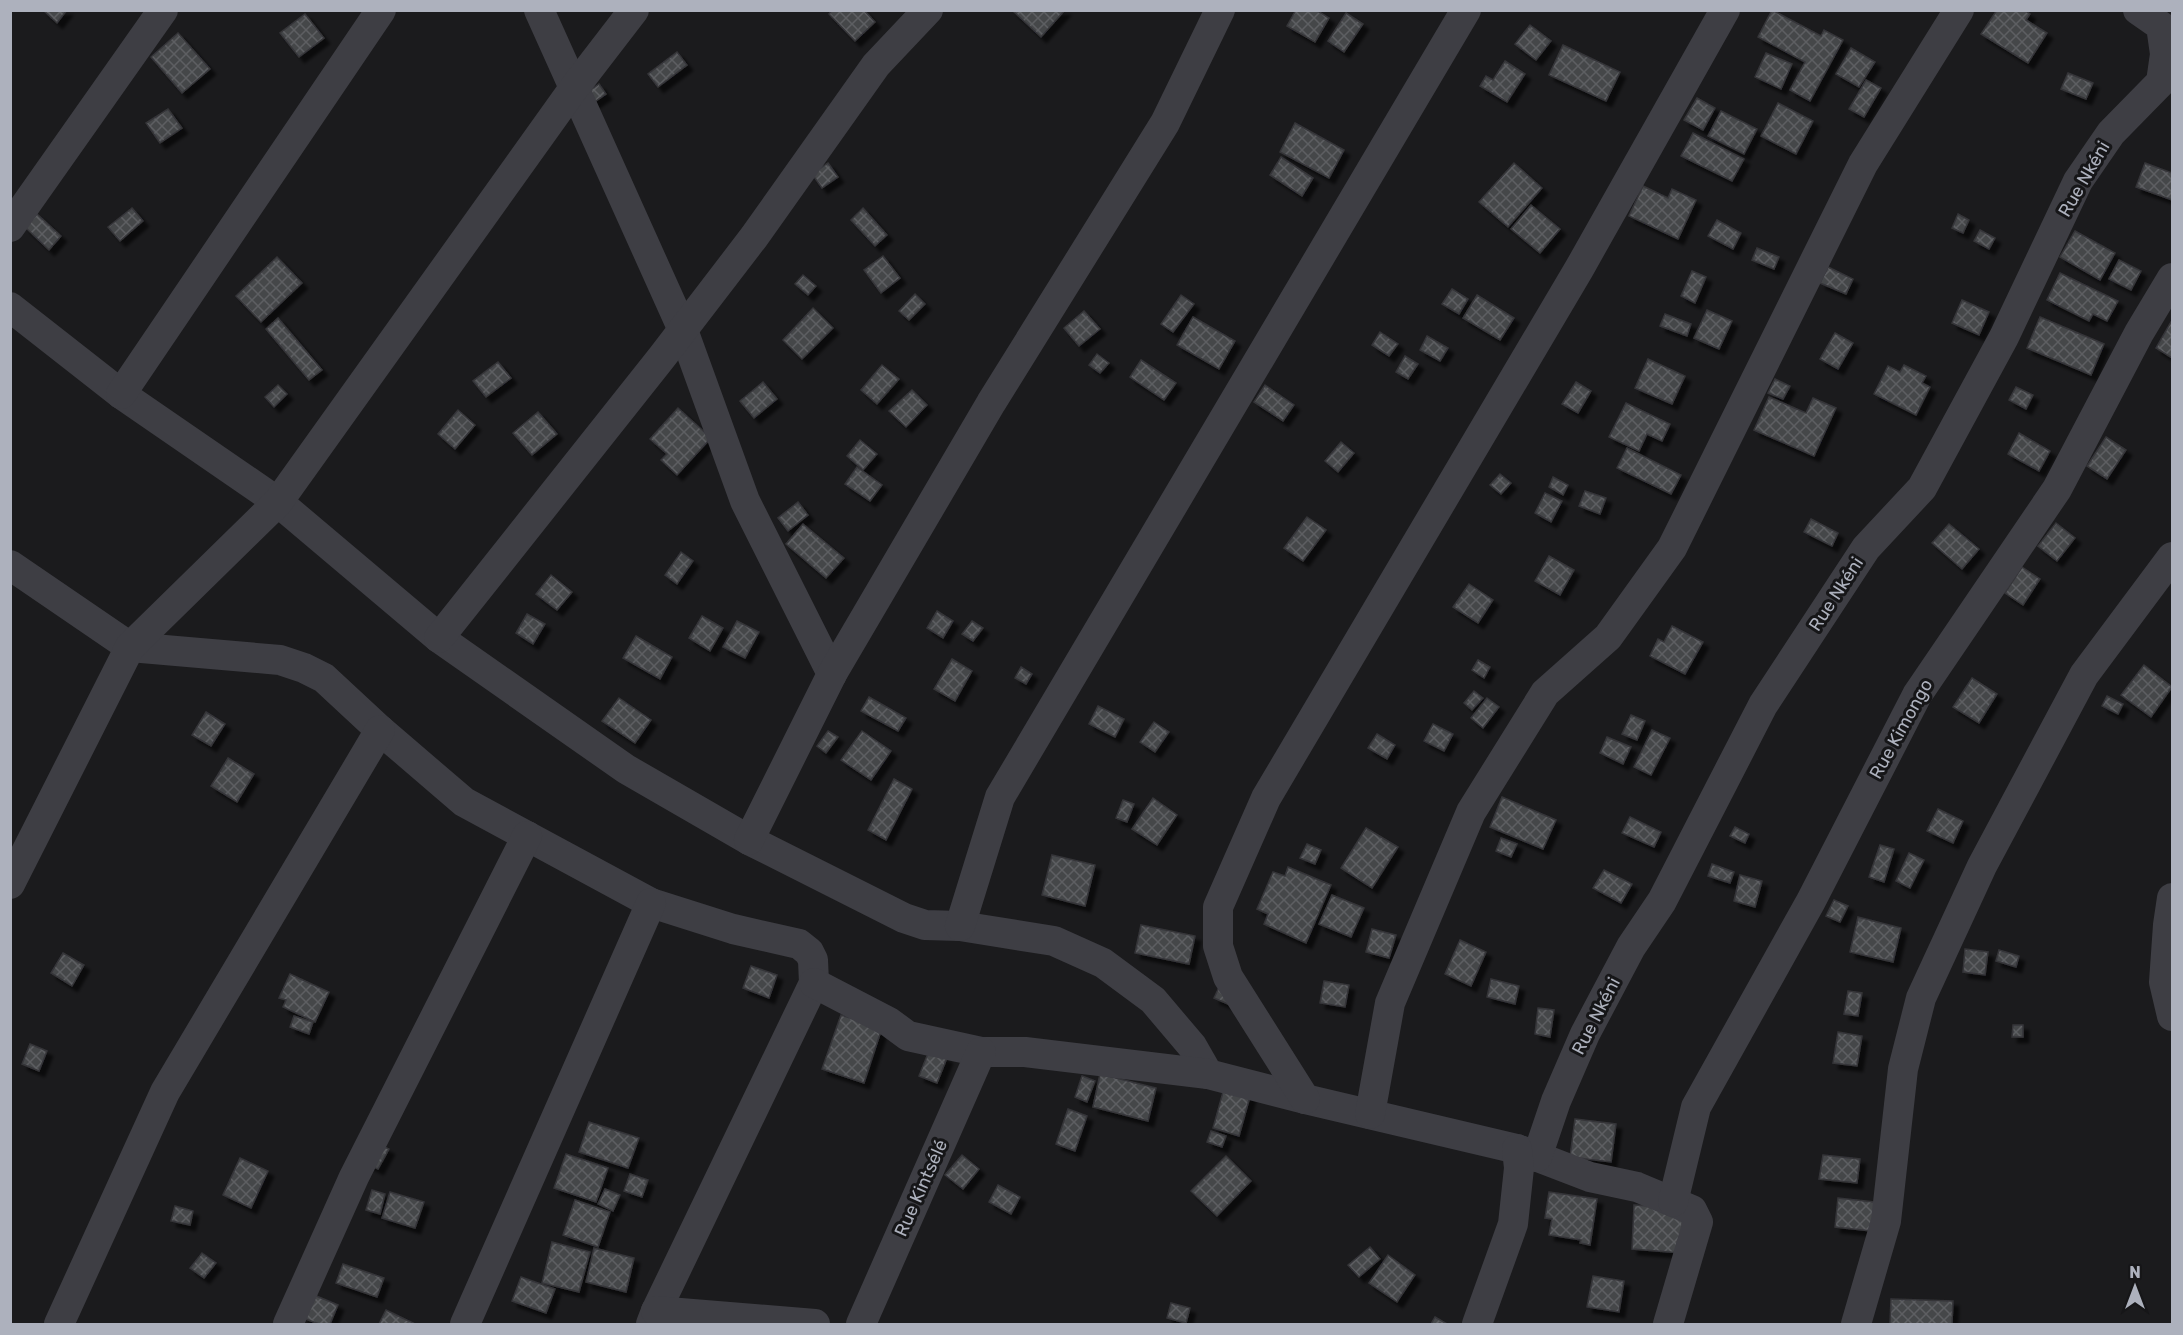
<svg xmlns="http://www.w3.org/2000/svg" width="2183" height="1335" font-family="Rubik,sans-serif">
<defs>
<pattern id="building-cross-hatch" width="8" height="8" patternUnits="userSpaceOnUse" patternTransform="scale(1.5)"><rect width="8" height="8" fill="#45464a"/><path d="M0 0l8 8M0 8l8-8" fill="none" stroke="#5d5e62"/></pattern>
<filter id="shadow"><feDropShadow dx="5.5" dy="5.5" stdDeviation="1.5" flood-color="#0009"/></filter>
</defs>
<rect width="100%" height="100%" fill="#1b1b1d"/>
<g fill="url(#building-cross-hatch)" stroke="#353539" stroke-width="1.5" filter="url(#shadow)">
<path d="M43 10H67L57 23Z"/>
<path d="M832 10H864L875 22 855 41 829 14Z"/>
<path d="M1012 10H1065L1041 37Z"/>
<path d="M1296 10H1316L1329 18 1315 42 1287 26Z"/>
<path d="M1772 10 1821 36 1824 30 1843 40 1810 101 1790 90 1805 62 1758 37Z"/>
<path d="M1997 10H2024L2030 14 2026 20 2047 33 2028 63 1981 34Z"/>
<path d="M1346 13 1363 24 1344 52 1328 41Z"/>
<path d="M305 14 324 38 299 57 280 33Z"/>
<path d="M1530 25 1551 41 1536 60 1515 44Z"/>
<path d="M178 33 210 69 182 93 151 57Z"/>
<path d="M1563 45 1620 72 1606 101 1549 75Z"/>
<path d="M1851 48 1875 62 1859 87 1836 74Z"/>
<path d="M677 52 687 65 658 87 648 74Z"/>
<path d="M1766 53 1792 64 1781 89 1755 77Z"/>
<path d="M1505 61 1525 74 1507 102 1480 86 1486 76 1493 80Z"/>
<path d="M2068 73 2093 83 2086 99 2061 89Z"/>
<path d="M1866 80 1881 88 1864 117 1849 109Z"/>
<path d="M599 84 606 94 593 103 586 93Z"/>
<path d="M1697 98 1715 108 1703 130 1684 120Z"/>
<path d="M1778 103 1813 121 1796 154 1761 136Z"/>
<path d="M168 109 182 128 160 143 146 123Z"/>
<path d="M1721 111 1757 129 1744 154 1708 136Z"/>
<path d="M1295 123 1344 150 1329 178 1280 152Z"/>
<path d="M1693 133 1744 159 1732 181 1681 156Z"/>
<path d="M1281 157 1313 178 1302 196 1270 175Z"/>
<path d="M828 163 838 177 822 188 812 174Z"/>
<path d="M1514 163 1542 188 1508 227 1479 202Z"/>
<path d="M2145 163 2172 173V200L2136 187Z"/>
<path d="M1643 186 1668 198 1672 189 1696 200 1678 239 1629 216Z"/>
<path d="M1531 205 1560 229 1540 253 1511 229Z"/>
<path d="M132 208 143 221 120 241 108 227Z"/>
<path d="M863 208 887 235 875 246 851 220Z"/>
<path d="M37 214 61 236 49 250 25 227Z"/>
<path d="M1958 214 1969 220 1963 233 1952 228Z"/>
<path d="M1717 220 1741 233 1733 249 1708 236Z"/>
<path d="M1980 230 1995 238 1989 249 1974 241Z"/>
<path d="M2075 231 2115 253 2100 280 2060 257Z"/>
<path d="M1757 248 1779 257 1774 269 1752 260Z"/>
<path d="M883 256 900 278 881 293 864 270Z"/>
<path d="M277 257 302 283 261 322 236 296Z"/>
<path d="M2119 260 2141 271 2131 290 2109 279Z"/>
<path d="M1828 267 1853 279 1846 294 1820 283Z"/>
<path d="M1692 271 1706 277 1695 303 1681 296Z"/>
<path d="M2060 273 2118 301 2107 321 2093 314 2089 321 2047 300Z"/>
<path d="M803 275 816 286 808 295 795 284Z"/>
<path d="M1452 289 1468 299 1459 314 1442 304Z"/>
<path d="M915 294 925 304 909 320 899 311Z"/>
<path d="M1181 295 1194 304 1173 332 1161 324Z"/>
<path d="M1477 295 1514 318 1500 340 1463 318Z"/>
<path d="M1962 300 1989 312 1979 335 1952 323Z"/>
<path d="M813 308 833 328 802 359 783 340Z"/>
<path d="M1707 310 1732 321 1719 349 1694 338Z"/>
<path d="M1084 311 1100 329 1079 346 1064 328Z"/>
<path d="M1665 314 1691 324 1687 336 1660 326Z"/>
<path d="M1193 317 1235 341 1219 369 1177 345Z"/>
<path d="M2040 317 2104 344 2091 375 2027 348Z"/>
<path d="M278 318 322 370 309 380 266 329Z"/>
<path d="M2171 322 2172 323V358L2156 348Z"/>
<path d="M1380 332 1398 344 1389 356 1372 345Z"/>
<path d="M1835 333 1853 343 1838 369 1820 359Z"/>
<path d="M1427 336 1448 348 1440 361 1420 350Z"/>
<path d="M1097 354 1109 363 1100 373 1089 365Z"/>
<path d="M1405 356 1418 364 1408 379 1396 372Z"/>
<path d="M1648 359 1685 376 1672 404 1635 388Z"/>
<path d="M1141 360 1176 383 1164 400 1130 377Z"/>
<path d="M498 362 511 378 486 397 473 381Z"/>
<path d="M882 365 899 379 877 404 861 390Z"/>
<path d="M1904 365 1926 376 1922 383 1930 387 1916 415 1874 394 1888 366 1900 372Z"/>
<path d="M1775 379 1790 386 1783 399 1768 393Z"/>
<path d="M763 382 777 399 754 418 740 401Z"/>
<path d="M1576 382 1591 391 1578 413 1562 404Z"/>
<path d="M278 385 287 394 274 407 265 397Z"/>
<path d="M1265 385 1294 405 1283 421 1254 402Z"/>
<path d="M2016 387 2033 395 2026 409 2009 400Z"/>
<path d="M912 390 927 405 906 427 889 411Z"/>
<path d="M1769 397 1806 413 1813 398 1836 408 1814 456 1754 430Z"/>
<path d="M1626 403 1670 424 1662 441 1647 434 1639 451 1609 437Z"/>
<path d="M678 408 711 438 677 475 661 460 667 454 650 439Z"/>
<path d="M458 410 475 425 455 449 438 434Z"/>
<path d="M538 412 557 434 532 455 513 433Z"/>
<path d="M2019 433 2050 451 2039 471 2008 454Z"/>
<path d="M2106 437 2126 450 2107 479 2087 466Z"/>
<path d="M860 440 877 454 863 470 847 456Z"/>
<path d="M1341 442 1354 453 1338 472 1325 461Z"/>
<path d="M1627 448 1681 475 1671 494 1617 468Z"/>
<path d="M857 467 882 485 870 501 845 484Z"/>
<path d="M1500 474 1511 483 1501 494 1490 485Z"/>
<path d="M1553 477 1568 485 1563 495 1549 487Z"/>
<path d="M1585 491 1606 498 1600 514 1579 506Z"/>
<path d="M1545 493 1562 501 1551 522 1535 513Z"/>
<path d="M798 502 808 515 788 531 778 518Z"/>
<path d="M1307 517 1326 530 1303 561 1284 548Z"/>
<path d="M1811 519 1838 533 1832 546 1804 532Z"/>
<path d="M2056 523 2075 538 2057 561 2038 546Z"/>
<path d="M803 524 844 558 826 578 786 544Z"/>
<path d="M1949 524 1979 549 1962 569 1932 543Z"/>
<path d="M681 552 693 561 677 584 665 575Z"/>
<path d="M1549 556 1574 570 1560 595 1535 581Z"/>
<path d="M2022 567 2040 579 2023 605 2005 593Z"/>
<path d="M551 575 572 592 557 610 536 594Z"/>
<path d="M1469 584 1493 600 1478 623 1453 607Z"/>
<path d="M937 611 953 621 943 638 927 628Z"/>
<path d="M527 614 545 624 533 644 516 633Z"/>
<path d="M702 616 723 628 710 651 689 638Z"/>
<path d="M737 621 759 632 745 658 723 647Z"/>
<path d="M972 621 983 628 973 641 962 634Z"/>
<path d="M1672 626 1703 642 1685 674 1650 656 1658 639 1664 642Z"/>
<path d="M636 636 672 657 660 679 623 658Z"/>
<path d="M952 659 972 671 955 701 934 689Z"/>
<path d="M1478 660 1490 667 1484 678 1472 670Z"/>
<path d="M2144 665 2172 687 2151 717 2121 695Z"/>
<path d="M1021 667 1032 674 1026 684 1015 678Z"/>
<path d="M1972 678 1997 694 1979 723 1953 707Z"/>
<path d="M1474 691 1483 698 1472 710 1464 703Z"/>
<path d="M2107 696 2123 704 2118 714 2102 706Z"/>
<path d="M869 697 906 718 898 731 861 711Z"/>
<path d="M619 698 651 720 635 743 602 721Z"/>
<path d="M1487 698 1499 707 1483 728 1471 718Z"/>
<path d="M1098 706 1124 719 1115 737 1089 724Z"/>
<path d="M206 712 225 724 211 746 192 735Z"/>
<path d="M1631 715 1645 721 1637 740 1622 734Z"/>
<path d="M1154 722 1169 732 1155 752 1140 742Z"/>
<path d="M1433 724 1453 734 1444 751 1424 741Z"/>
<path d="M1652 730 1670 738 1651 775 1634 767Z"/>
<path d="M828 731 838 737 826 753 817 746Z"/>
<path d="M862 731 891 751 871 780 841 760Z"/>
<path d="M1377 734 1395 745 1387 759 1368 748Z"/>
<path d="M1607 737 1631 747 1623 764 1600 753Z"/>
<path d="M228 758 254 774 237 802 211 786Z"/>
<path d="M894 779 912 789 886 840 868 830Z"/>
<path d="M1502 797 1556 820 1543 849 1490 827Z"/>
<path d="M1153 798 1177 815 1157 845 1132 829Z"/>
<path d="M1123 800 1134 804 1127 822 1116 818Z"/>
<path d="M1938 809 1963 821 1953 843 1927 831Z"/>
<path d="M1630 817 1661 832 1654 847 1622 833Z"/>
<path d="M1735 827 1749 834 1745 843 1730 836Z"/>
<path d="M1366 828 1398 847 1372 888 1341 868Z"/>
<path d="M1501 838 1517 844 1511 857 1496 851Z"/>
<path d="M1307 844 1321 850 1315 864 1300 858Z"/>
<path d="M1880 845 1894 849 1884 882 1869 877Z"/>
<path d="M1909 853 1924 860 1910 888 1896 881Z"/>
<path d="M1052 855 1095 865 1085 906 1042 895Z"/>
<path d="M1712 864 1734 872 1730 883 1708 876Z"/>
<path d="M1288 867 1331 885 1306 943 1264 924 1268 914 1257 909 1273 872 1285 876Z"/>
<path d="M1604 870 1632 884 1621 903 1593 888Z"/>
<path d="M1740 875 1762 881 1755 907 1734 901Z"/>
<path d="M1332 895 1364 908 1351 937 1319 924Z"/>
<path d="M1834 900 1848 906 1840 922 1826 916Z"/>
<path d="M1858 917 1901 928 1893 962 1850 952Z"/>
<path d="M1141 925 1195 936 1189 964 1135 953Z"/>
<path d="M1372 929 1396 935 1389 958 1366 952Z"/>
<path d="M1460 940 1486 952 1471 986 1445 974Z"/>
<path d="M1965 949 1988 952 1985 975 1963 972Z"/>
<path d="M1999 950 2019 956 2016 967 1996 961Z"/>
<path d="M63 953 84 965 72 986 51 973Z"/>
<path d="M751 966 777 975 769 998 743 988Z"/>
<path d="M290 974 329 992 315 1022 283 1007 286 1000 279 998Z"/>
<path d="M1491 979 1519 986 1515 1004 1487 997Z"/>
<path d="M1324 981 1349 985 1345 1007 1320 1003Z"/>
<path d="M1221 983 1235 990 1228 1004 1214 998Z"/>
<path d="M1848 991 1862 993 1858 1016 1844 1014Z"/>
<path d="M1538 1008 1554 1010 1550 1037 1535 1034Z"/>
<path d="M841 1015 882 1028 864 1083 822 1069Z"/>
<path d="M294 1016 313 1022 309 1034 290 1027Z"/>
<path d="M2013 1025H2023V1037H2012Z"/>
<path d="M1838 1032 1862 1036 1857 1066 1833 1063Z"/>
<path d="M30 1044 47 1051 39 1071 22 1064Z"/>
<path d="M929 1051 947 1058 937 1083 919 1076Z"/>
<path d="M1100 1074 1156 1088 1148 1121 1093 1107Z"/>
<path d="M1082 1076 1095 1081 1087 1102 1075 1097Z"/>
<path d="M1225 1085 1251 1093 1239 1136 1213 1128Z"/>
<path d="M1068 1109 1087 1116 1075 1151 1056 1144Z"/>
<path d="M1575 1119 1616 1124 1611 1162 1570 1157Z"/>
<path d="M589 1122 639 1138 628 1168 579 1152Z"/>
<path d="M1211 1131 1226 1136 1222 1147 1207 1142Z"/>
<path d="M376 1143 389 1149 378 1169 366 1163Z"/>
<path d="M566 1154 608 1168 596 1202 554 1188Z"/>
<path d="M962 1155 979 1169 963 1189 945 1175Z"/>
<path d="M1823 1155 1860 1159 1857 1183 1819 1179Z"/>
<path d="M1226 1156 1251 1181 1217 1216 1191 1191Z"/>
<path d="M240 1158 268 1171 251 1208 223 1195Z"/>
<path d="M630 1174 648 1180 642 1197 624 1191Z"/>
<path d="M998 1185 1020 1197 1011 1214 989 1202Z"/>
<path d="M605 1189 620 1195 613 1211 598 1204Z"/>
<path d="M372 1190 385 1194 380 1214 366 1210Z"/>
<path d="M390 1192 424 1202 415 1228 382 1218Z"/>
<path d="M1549 1192 1597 1199 1590 1245 1580 1243 1581 1240 1549 1235 1552 1219 1545 1218Z"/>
<path d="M1838 1198 1883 1203 1880 1232 1835 1227Z"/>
<path d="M575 1200 610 1212 598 1247 563 1235Z"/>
<path d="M1634 1205 1683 1208 1681 1253 1632 1249Z"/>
<path d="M175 1206 193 1211 190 1225 171 1221Z"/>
<path d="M552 1242 590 1252 579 1292 542 1283Z"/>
<path d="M1370 1247 1380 1259 1359 1277 1348 1265Z"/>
<path d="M594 1248 634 1258 626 1292 586 1282Z"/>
<path d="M202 1253 216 1263 204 1278 190 1268Z"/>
<path d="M1388 1255 1415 1275 1397 1302 1369 1283Z"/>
<path d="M343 1264 384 1278 377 1297 336 1283Z"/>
<path d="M1593 1276 1624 1281 1619 1312 1587 1307Z"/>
<path d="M521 1277 555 1289 546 1313 512 1301Z"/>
<path d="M314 1295 338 1305 330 1324H319L303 1318Z"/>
<path d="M1891 1299 1953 1301 1952 1324H1890Z"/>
<path d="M1171 1303 1190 1308 1186 1323 1167 1318Z"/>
<path d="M386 1310 415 1324H379Z"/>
<path d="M1435 1317 1447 1324H1431Z"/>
</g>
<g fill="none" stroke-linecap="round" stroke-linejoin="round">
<g stroke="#3e3e44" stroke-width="30">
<path d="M539 10 683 330 745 501 832 674"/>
<path d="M10 227 163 10"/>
<path d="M10 307 121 394 278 502 439 638 626 769 749 840 904 918 925 925 960 926 1054 941 1103 963 1153 1000 1192 1046 1208 1074"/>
<path d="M121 394 381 10"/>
<path d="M10 565 130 647 280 660 304 668 324 678 380 730 464 802 651 903 733 929 799 944 809 952 813 960 814 983 656 1311 651 1324"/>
<path d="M439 638 662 357 754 237 876 65 928 10"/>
<path d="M749 840 832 674 991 403 1165 123 1220 10"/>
<path d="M10 884 130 647 278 502 574 88 634 10"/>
<path d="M2172 898 2168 925 2164 982 2172 1016"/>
<path d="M960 926 1000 797 1466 10"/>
<path d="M814 983 889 1022 908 1036 981 1052H1025L1208 1074 1305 1099 1517 1149 1590 1177 1637 1187 1692 1210 1698 1222 1668 1324"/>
<path d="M1305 1099 1228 977 1218 946V907L1266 798 1579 269 1725 10"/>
<path d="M1370 1114 1390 1003 1471 812 1545 693 1608 637 1672 548 1863 164 1959 10"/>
<path d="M1537 1157 1556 1101 1585 1034 1631 947 1662 901 1763 705 1866 548 1922 488 2004 337 2078 181 2111 133 2161 82 2165 54 2161 26 2138 10"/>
<path d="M1673 1202 1696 1107 1811 901 1917 695 2057 489 2139 333 2172 278"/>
<path d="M656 1311 815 1324"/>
<path d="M59 1324 165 1092 380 730"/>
<path d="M288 1324 354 1177 527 836"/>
<path d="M465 1324 651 903"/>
<path d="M861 1324 981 1052"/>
<path d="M1477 1324 1513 1224 1519 1168 1517 1149"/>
<path d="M1856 1324 1886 1221 1903 1069 1921 998 1982 866 2084 675 2172 557"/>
</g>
</g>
<g text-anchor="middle" stroke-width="6" stroke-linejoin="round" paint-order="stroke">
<g font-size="18" fill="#adb1bd" stroke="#161618">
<text transform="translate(2084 179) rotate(-60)" y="6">Rue Nkéni</text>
<text transform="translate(1836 594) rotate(-57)" y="6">Rue Nkéni</text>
<text transform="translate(1901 729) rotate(-61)" y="6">Rue Kimongo</text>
<text transform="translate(1596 1016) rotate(-63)" y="6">Rue Nkéni</text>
<text transform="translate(921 1188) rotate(-66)" y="6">Rue Kintsélé</text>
</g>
</g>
<rect width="2183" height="1335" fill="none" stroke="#adb1bd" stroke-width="24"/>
<g transform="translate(2135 1287)" stroke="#161618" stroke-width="4.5" paint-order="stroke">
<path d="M0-4.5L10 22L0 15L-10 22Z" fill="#adb1bd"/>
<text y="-9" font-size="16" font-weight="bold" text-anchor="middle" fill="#adb1bd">N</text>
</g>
</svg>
